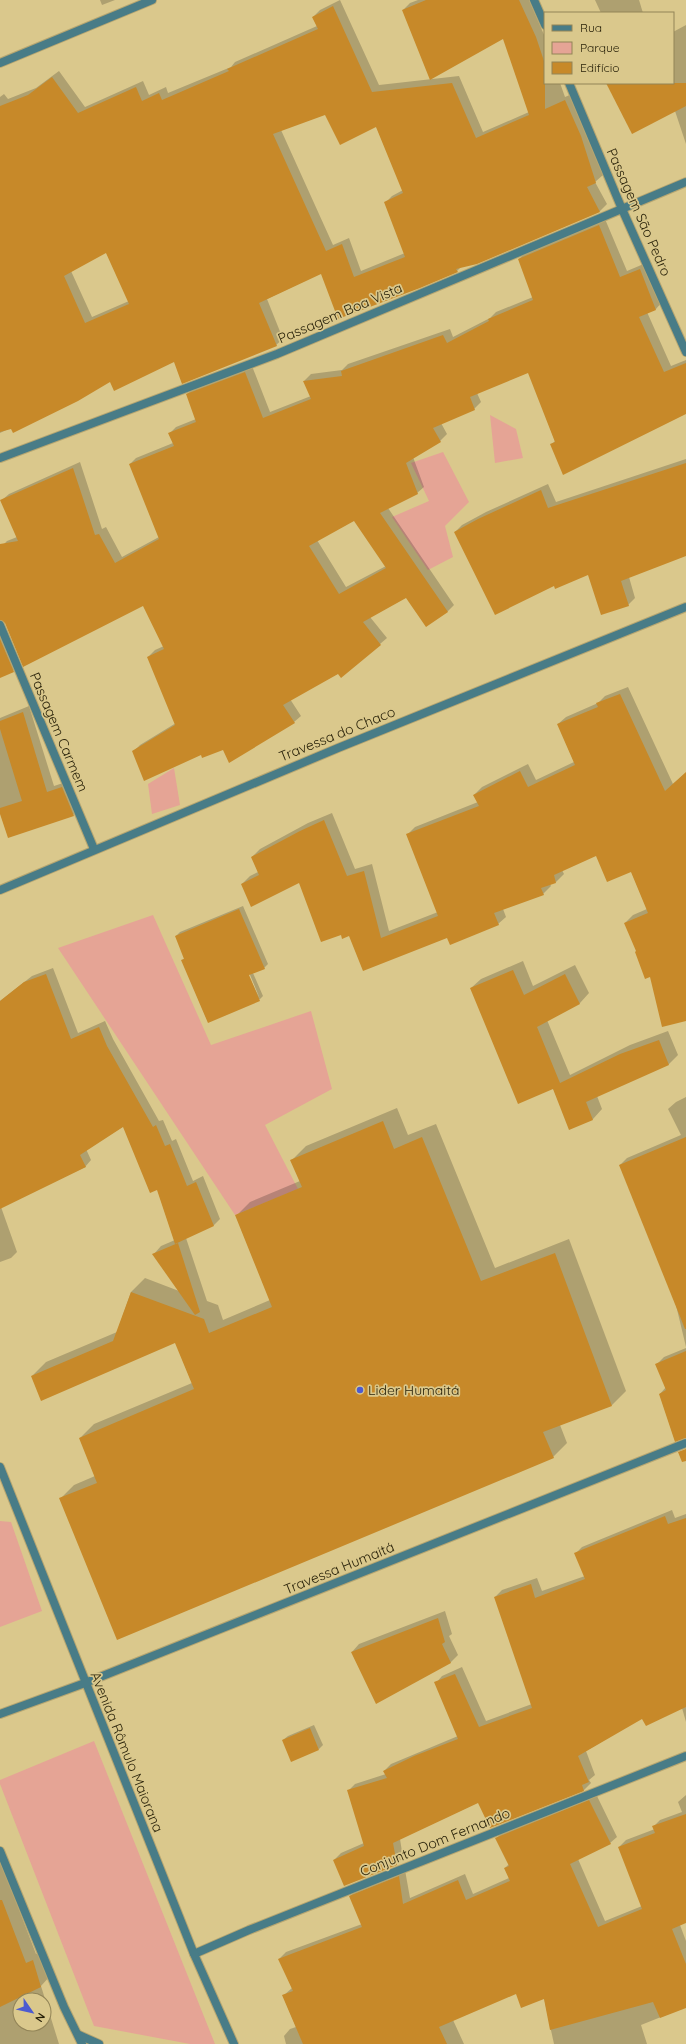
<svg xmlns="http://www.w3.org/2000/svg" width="686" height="2044" font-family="Quicksand,sans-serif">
<rect width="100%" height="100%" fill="#dac88c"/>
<g fill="#e5a495">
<path d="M490 415 516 429 523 458 495 463Z"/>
<path d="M443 452 469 502 445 526 453 557 428 570 392 517 429 501 411 463Z"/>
<path d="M174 768 180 805 152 814 148 784Z"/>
<path d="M153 915 211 1045 311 1011 332 1089 265 1125 298 1189 235 1215 58 948Z"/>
<path d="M0 1521 11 1522 42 1611 0 1627Z"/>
<path d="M94 1741 215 2044H190L94 2026 0 1784V1780Z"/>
</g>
<g fill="#0003" fill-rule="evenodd">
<path d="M100 0H115L102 5Z"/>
<path d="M340 0 379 85 459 76 483 132 529 112 504 38 403 10 410 3 418 0H529L545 37V83H560L565 97 572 94 587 129 603 175 595 182 607 204 600 211 477 263 461 267 457 271 420 287 321 273 267 299 283 339 276 345 174 361 110 381 0 433V97L4 94 8 99 36 88 59 71 85 107 143 81 149 95 166 87 168 93 231 67 235 62 317 26 313 17 320 10ZM326 114 376 126 403 190 392 196 385 203 405 253 361 271 349 238 333 245 281 130ZM106 252 129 301 92 317 71 271Z"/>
<path d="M595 0H639L643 13H601Z"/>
<path d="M686 25V144L675 111 607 83H673V32Z"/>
<path d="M605 219 627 271 646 263 662 302 656 309 647 312 671 366 686 360V412L551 445 555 441 529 372 477 393 481 402 474 409 441 423 447 434 440 441 413 457 424 487 417 493 388 508 454 605 447 612 407 597 370 617 387 638 380 644 339 673 290 699 301 716 294 722 224 749 201 753 133 752 140 745 176 723 148 657 155 650 164 646 143 604 6 622 0 618 20 664 13 671 0 677V548L7 541 17 537 2 500 9 494 80 462 102 529 106 527 122 557 159 537 130 464 136 458 173 443 169 434 176 427 196 419 187 394 194 388 252 366 270 412 311 396 304 381 311 374 342 370 348 364 450 329 453 337 490 318 496 312 533 297 519 259 526 252ZM355 520 386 566 346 587 317 540Z"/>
<path d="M686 459V553L629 577 635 598 628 605 589 574 554 584 455 532 462 525 486 512 548 484 556 502Z"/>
<path d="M628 687 673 784 686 773V1020L651 975 637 951 625 923 633 915 647 909 631 871 597 855 562 870 564 874 556 882 550 884 551 886 543 894 503 909 506 917 498 924 448 937 363 969 350 935 341 934 300 882 242 884 250 876 258 872 252 857 260 849 308 823 332 813 355 869 372 864 389 931 438 912 407 835 415 827 478 802 474 795 482 787 528 764 536 780 574 762 558 724 566 717 598 703 605 696Z"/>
<path d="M29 706 54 786 69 781 80 808 73 815 0 811V718Z"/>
<path d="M243 906 268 964 264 968 253 973 263 996 260 999 248 970 246 971 260 999 208 1022 182 960 185 958 176 936 180 932Z"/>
<path d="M523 961 533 986 575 965 589 993 580 1003 547 1020 570 1075 630 1045 668 1031 678 1055 669 1064 597 1096 602 1109 593 1119 570 1128 553 1088 471 988 481 979Z"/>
<path d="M53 968 78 1033 105 1021 113 1039 159 1121 163 1120 172 1141 176 1139 193 1181 203 1176 220 1219 214 1225 186 1238 207 1301 218 1305 223 1320 270 1300 236 1216 250 1202 300 1181 292 1160 306 1146 397 1108 408 1135 436 1124 495 1268 569 1239 626 1391 612 1405 560 1425 567 1443 553 1457 60 1499 74 1485 95 1476 80 1438 94 1424 192 1383 175 1341 32 1376 46 1362 117 1332 131 1292 145 1278 179 1291 154 1254 161 1246 175 1240 158 1189 124 1126 86 1149 91 1160 85 1167 1 1207 17 1252 11 1258 0 1262V1001L32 976Z"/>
<path d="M686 1097V1347L675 1301 620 1165 627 1158 681 1135 668 1109 676 1102Z"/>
<path d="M686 1348V1422L660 1394 666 1387 657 1364 664 1357Z"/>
<path d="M672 1510 675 1518 686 1514V1722L682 1708 643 1717 586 1751 595 1775 589 1780 591 1783 584 1790 491 1827 479 1802 400 1839 403 1858 396 1864 334 1860 341 1853 364 1843 348 1791 355 1784 386 1774 384 1771 391 1764 458 1736 436 1683 442 1676 462 1667 486 1721 532 1704 495 1597 502 1590 537 1578 542 1591 585 1576 576 1553 582 1547Z"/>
<path d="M445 1611 452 1634 449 1636 458 1655 450 1663 352 1652 359 1644Z"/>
<path d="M314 1725 323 1745 319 1749 283 1740 288 1736Z"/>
<path d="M596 1794 617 1837 610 1843 578 1859 605 1921 642 1906 619 1847 626 1840 655 1829 654 1826 660 1820 682 1812 678 1802 686 1795V1922L680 1925 686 1941V2007L641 2025 647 2044H554L544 1998 516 1992 453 2020 464 2044H286L284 2036 290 2029 296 2027 283 1996 292 1988 279 1959 286 1952 362 1924 350 1896 357 1890 405 1870 410 1898 465 1874 473 1894 509 1878 505 1868 509 1864 497 1838 503 1831Z"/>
<path d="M0 1860 36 1954 43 1951 50 1976 41 1986 59 2044H0ZM20 2000H44V2024H20Z"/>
</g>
<g fill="#c78929" fill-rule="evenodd">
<path d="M426 0H519L536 37 545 64V109L565 100 581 136 596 183 587 187 600 212 477 264 456 269 458 272 420 288 338 319 321 274 259 303 277 346 182 384 174 362 114 391 110 382 78 401 13 433 11 429 0 432V106L28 95 52 77 78 113 136 87 142 101 159 93 162 100 229 71 227 69 318 29 312 17 333 6 372 92 452 83 476 138 529 115 503 39 430 80 402 10ZM325 115 340 145 376 127 403 193 384 202 405 257 354 277 342 244 326 251 273 134ZM106 253 129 304 85 323 64 276Z"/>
<path d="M606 83H686V106L632 134Z"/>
<path d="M599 225 620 277 640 269 656 310 639 317 664 372 686 363V414L563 475 550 444 555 442 528 373 470 397 475 410 433 428 441 442 406 463 418 494 380 513 448 612 426 627 406 598 363 622 381 645 341 678 338 674 283 705 295 723 229 763 223 750 202 758 201 755 144 781 132 751 175 725 147 657 164 649 143 606 23 667 5 623 0 620V544L18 541 0 500 73 468 95 535 99 534 115 563 159 539 129 464 174 446 168 433 196 422 186 394 245 372 263 418 311 399 303 381 342 376 341 371 443 335 447 343 489 321 488 319 533 300 518 259ZM354 521 386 568 339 594 309 546Z"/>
<path d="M686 463V556L621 581 629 606 601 615 588 575 555 589 554 586 495 615 454 532 478 519 541 490 548 508Z"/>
<path d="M0 639 14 672 0 678Z"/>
<path d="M620 694 665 791 686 772V1021L662 1027 650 977 645 979 635 952 636 951 624 923 648 913 631 872 607 882 596 856 554 875 556 883 541 888 544 895 494 913 499 925 450 945 447 938 363 971 349 936 342 939 341 935 321 942 299 883 251 907 241 884 259 875 251 857 300 831 324 820 347 876 364 871 381 938 438 916 406 834 479 806 473 795 520 771 528 787 575 765 557 724 598 707 596 703Z"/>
<path d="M23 712 47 792 62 787 74 816 8 838 0 814V808L22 801 0 729V721Z"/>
<path d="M239 909 265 969 249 975 260 1001 208 1023 181 960 184 959 175 936Z"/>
<path d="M513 970 524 995 565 974 580 1004 537 1027 560 1083 620 1054 659 1040 669 1065 586 1102 593 1120 569 1130 553 1089 518 1104 470 988Z"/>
<path d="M46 974 71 1039 99 1027 107 1046 153 1127 156 1125 165 1146 170 1144 187 1186 196 1182 214 1226 175 1244 157 1190 150 1193 123 1127 80 1155 86 1167 0 1209V1001L24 982Z"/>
<path d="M383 1121 394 1149 422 1137 481 1281 555 1253 612 1406 543 1432 554 1458 117 1640 59 1498 97 1483 79 1438 194 1389 175 1343 41 1401 31 1376 113 1341 131 1292 204 1319 209 1333 272 1307 235 1215 302 1187 290 1160Z"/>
<path d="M686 1137V1329H685L619 1165Z"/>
<path d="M178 1243 200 1312 195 1315 152 1254Z"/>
<path d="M686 1351V1438L675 1442 659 1394 666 1390 655 1364Z"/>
<path d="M686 1449V1461L682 1462 678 1452Z"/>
<path d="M665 1516 668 1524 686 1518V1707L646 1726 642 1719 578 1756 589 1782 582 1785 584 1791 490 1828 478 1803 393 1843 397 1865 344 1886 333 1860 364 1846 347 1790 387 1778 383 1771 414 1756 458 1739 434 1682 455 1674 479 1727 532 1708 494 1597 531 1584 535 1598 585 1579 574 1553Z"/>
<path d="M438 1618 445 1642 442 1644 451 1663 376 1704 351 1652Z"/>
<path d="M310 1728 319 1750 291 1762 282 1740Z"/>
<path d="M589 1800 611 1844 570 1864 598 1927 642 1909 618 1847 655 1833 652 1826 686 1814V1923L672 1929 686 1964V2008L660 2018 653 2002 550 2030 544 1999 521 2008 516 1994 439 2027 447 2044H303L282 1995 293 1991 278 1959 362 1927 349 1896 399 1876 403 1904 458 1880 466 1900 510 1881 504 1868 509 1866 495 1838Z"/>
<path d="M0 1900H2L26 1963 33 1960 41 1987 0 2007Z"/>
</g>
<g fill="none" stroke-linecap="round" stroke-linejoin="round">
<defs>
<g id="minor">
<path d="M534 0 545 25"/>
<path d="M0 63 152 0"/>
<path d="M569 83 622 209 686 352"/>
<path d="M0 458 277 354 686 182"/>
<path d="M0 625 94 849"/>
<path d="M0 890 338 748 686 607"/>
<path d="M194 1954 249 1930 686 1756"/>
</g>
<g id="tertiary">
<path d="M0 1467 194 1954 234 2044"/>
<path d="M0 1714 85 1683 686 1443"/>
<path d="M0 1851 64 2007 82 2044"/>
<path d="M79 2035 99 2044"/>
</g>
</defs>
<use href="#minor" stroke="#b6a671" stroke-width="10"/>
<use href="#tertiary" stroke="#b6a671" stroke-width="10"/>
<use href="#minor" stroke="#487c87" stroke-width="8"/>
<use href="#tertiary" stroke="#487c87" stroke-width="8"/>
</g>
<circle fill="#4d5bd1" stroke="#dac88c" stroke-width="1.5" cx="360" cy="1390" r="4"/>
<g text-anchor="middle" stroke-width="3.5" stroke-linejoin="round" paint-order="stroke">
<g font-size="14" fill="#261f07" stroke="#dac88c">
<text transform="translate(639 212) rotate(66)" y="5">Passagem São Pedro</text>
<text transform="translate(340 313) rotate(-23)" y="5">Passagem Boa Vista</text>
<text transform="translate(59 732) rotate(67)" y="5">Passagem Carmem</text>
<text transform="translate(337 734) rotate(-22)" y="5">Travessa do Chaco</text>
<text transform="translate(339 1568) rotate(-22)" y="5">Travessa Humaitá</text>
<text transform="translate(127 1752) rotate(68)" y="5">Avenida Rômulo Maiorana</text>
<text transform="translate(435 1842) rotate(-22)" y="5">Conjunto Dom Fernando</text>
</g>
<g font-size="14" fill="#261f07" stroke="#dac88c" text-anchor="start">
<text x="368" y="1395">Lider Humaitá</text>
</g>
</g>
<rect x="544" y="12" width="130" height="72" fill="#dac88c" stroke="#928457"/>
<rect x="552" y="25" width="20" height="6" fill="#487c87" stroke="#928457"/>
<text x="580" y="32" font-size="12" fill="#261f07">Rua</text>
<rect x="552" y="42" width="20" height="12" fill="#e5a495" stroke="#928457"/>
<text x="580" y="52" font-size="12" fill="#261f07">Parque</text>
<rect x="552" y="62" width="20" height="12" fill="#c78929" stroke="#928457"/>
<text x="580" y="72" font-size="12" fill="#261f07">Edifício</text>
<g transform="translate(32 2012) rotate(124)"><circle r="19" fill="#dac88c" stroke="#928457"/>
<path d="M0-3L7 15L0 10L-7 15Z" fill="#4d5bd1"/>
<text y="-6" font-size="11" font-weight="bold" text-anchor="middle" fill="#261f07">N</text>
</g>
</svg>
